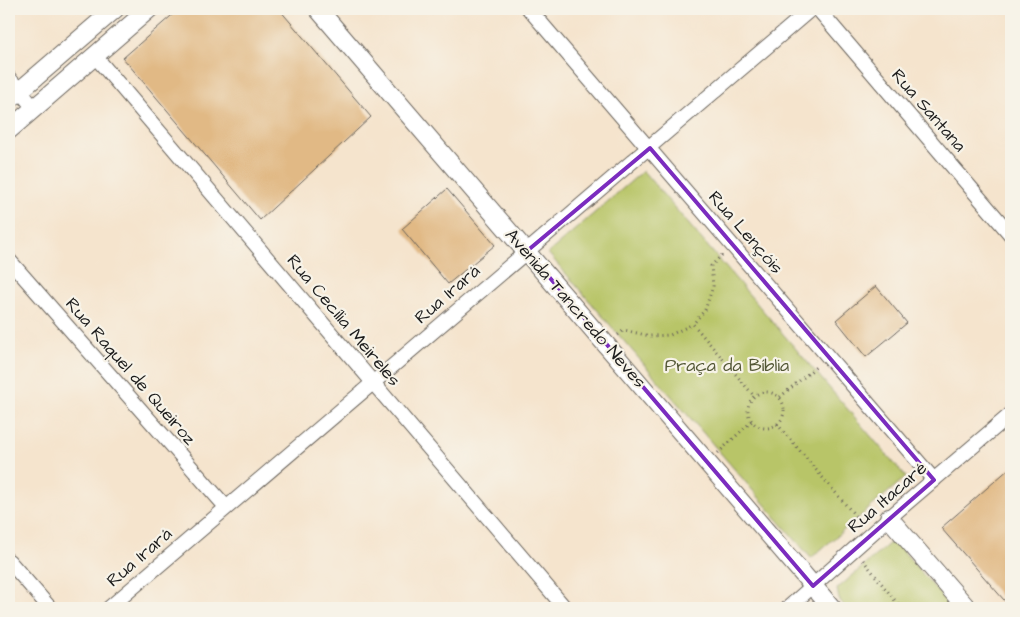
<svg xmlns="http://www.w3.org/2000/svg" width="1020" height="617" font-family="'Architects Daughter',sans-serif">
<rect width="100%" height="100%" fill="#f7f3e8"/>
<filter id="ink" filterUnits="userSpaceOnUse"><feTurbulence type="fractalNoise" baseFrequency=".02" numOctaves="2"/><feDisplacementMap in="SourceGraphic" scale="10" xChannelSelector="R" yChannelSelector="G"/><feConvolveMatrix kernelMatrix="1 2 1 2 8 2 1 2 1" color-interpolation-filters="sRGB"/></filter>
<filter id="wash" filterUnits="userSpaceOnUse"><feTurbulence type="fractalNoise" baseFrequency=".0096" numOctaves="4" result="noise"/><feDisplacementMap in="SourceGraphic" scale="20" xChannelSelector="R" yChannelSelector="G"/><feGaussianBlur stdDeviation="1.12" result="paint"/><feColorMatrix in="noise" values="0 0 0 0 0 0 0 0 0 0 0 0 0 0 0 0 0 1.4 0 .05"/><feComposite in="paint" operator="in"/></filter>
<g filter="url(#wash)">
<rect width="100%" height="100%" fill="#f5e4cd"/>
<g fill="#b8c567" stroke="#6a7042">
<path d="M643 171 906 477 811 558 548 253Z"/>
<path d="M891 542 898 545 952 608H846L839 599 837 589Z"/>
</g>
<g id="blocks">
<g fill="#e1b985">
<path d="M179 9H279L371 117 260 220 123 58Z"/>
<path d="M447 189 495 245 448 284 402 229Z"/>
<path d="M876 286 907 323 866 357 836 320Z"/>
<path d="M1010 468 1011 469V608L941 528Z"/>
</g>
</g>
</g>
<g filter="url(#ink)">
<use href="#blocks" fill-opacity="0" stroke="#68625a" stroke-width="1"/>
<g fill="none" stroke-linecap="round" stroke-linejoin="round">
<defs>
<g id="minor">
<path d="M529 9 934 480"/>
<path d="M818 9 1011 235"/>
<path d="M94 55 565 608"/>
<path d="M9 78 34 108"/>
<path d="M9 260 226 507"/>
<path d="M9 561 50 608"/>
<path d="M109 608 811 9"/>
<path d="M788 608 889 518 1011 414"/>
</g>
<g id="tertiary">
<path d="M318 9 832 608"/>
<path d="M9 100 115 9"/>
<path d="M9 130 149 9"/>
<path d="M889 518 967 608"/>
</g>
</defs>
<use href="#minor" stroke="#68625a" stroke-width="16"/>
<use href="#tertiary" stroke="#68625a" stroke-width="20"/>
<g stroke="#68625a" stroke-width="3" stroke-dasharray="1 4" stroke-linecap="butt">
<path d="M722 255 711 266 713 286 705 310 693 324 754 396"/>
<path d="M618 335 624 330 650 336 670 335 693 324"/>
<circle cx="766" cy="410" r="18"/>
<path d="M780 397 817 366"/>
<path d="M777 424 863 525"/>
<path d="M718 453 752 421"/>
<path d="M863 560 901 608"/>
</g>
<use href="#minor" stroke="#fff" stroke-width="14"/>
<use href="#tertiary" stroke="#fff" stroke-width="18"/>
</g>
</g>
<path fill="none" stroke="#7b2cbf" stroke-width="4" stroke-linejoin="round" d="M650 148 934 480 813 586 527 251Z"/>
<g text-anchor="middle" stroke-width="4.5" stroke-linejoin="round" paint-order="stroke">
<g font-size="18" fill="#1c1c1c" stroke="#f7f3e8">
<text transform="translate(929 110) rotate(49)" y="6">Rua Santana</text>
<text transform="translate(746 232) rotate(49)" y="6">Rua Lençóis</text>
<text transform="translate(447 294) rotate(-41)" y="6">Rua Irará</text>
<text transform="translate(576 308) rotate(49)" y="6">Avenida Tancredo Neves</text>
<text transform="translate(344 320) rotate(50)" y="6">Rua Cecília Meireles</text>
<text transform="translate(131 371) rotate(49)" y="6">Rua Raquel de Queiroz</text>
<text transform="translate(887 497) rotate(-41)" y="6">Rua Itacaré</text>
<text transform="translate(139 557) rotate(-41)" y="6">Rua Irará</text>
</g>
<g font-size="18" fill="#535736" stroke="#f7f3e8">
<text x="727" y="371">Praça da Bíblia</text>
</g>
</g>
<rect width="1020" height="617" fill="none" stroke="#f7f3e8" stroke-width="30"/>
</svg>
